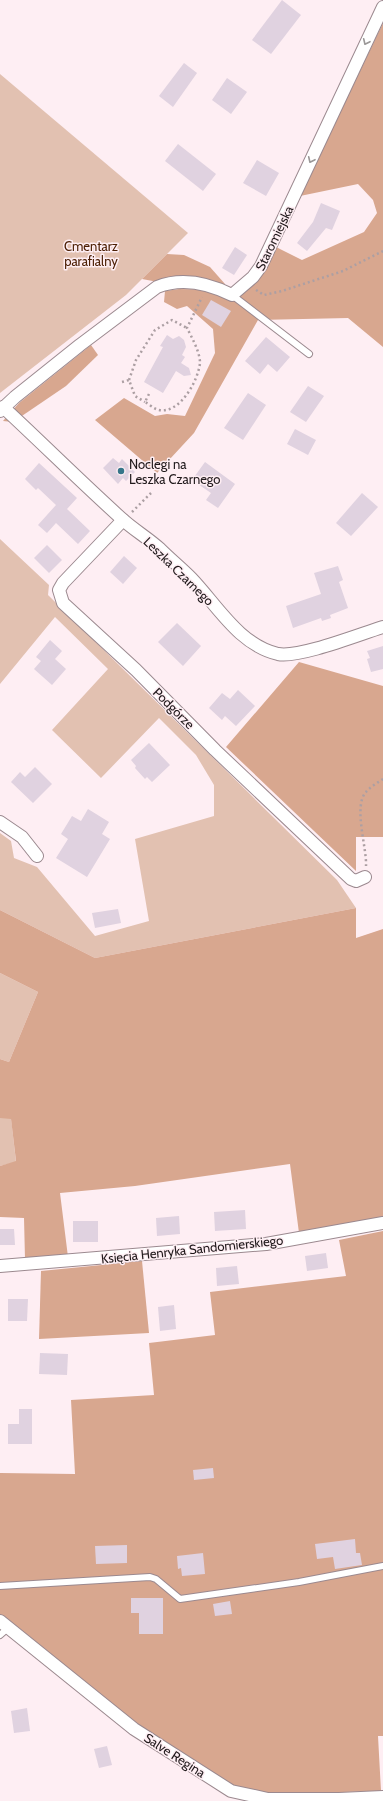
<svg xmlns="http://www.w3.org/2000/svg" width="383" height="1801" font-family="Cabin,sans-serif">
<rect width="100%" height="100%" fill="#feeef3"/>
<g fill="#e2c1b1">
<path d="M0 74 188 233 126 295 0 393Z"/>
<path d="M0 539 49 585 48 595 337 880 356 908 95 958 0 910V833L11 841 14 858 37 867 95 936 149 921 135 839 214 816V785L196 755 159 718 101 778 52 730 108 669 55 617 0 684Z"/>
<path d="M0 973 38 992 9 1062 0 1059Z"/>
<path d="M0 1118H11L16 1162 0 1166Z"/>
</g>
<g fill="#d8a78f">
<path d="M383 23V347L348 318 258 320 194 433 157 473 95 420 124 398 155 416 167 414 185 416 215 353 213 329 187 306 177 309 164 302 165 291 179 289 245 290 265 272 276 247 302 260 364 232 377 213 373 200 358 184 300 196Z"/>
<path d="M167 254 184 255 210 267 225 284 158 282 142 279Z"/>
<path d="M91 345 98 355 66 386 13 422 3 421 19 403Z"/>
<path d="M299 662 383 686V837H356V871L226 747Z"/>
<path d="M356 908V938L383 929V1217L299 1233 290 1164 135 1186 60 1193 68 1257 25 1259 24 1218 0 1217V1166L16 1161 11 1119 0 1118V1059L9 1062 38 992 0 973V910L95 958Z"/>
<path d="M383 1231V1736H378L381 1791 270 1794 232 1787 136 1725 0 1615V1473L75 1474 71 1400 154 1395 149 1343 215 1335 210 1292 346 1276 339 1240Z"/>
<path d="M142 1261 149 1333 39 1339 41 1271Z"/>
</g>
<g fill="#e0d2e0">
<path d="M282 0 301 15 271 54 252 40Z"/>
<path d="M184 63 197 73 173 107 159 96Z"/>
<path d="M227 78 247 92 231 114 212 100Z"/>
<path d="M178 144 216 174 203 191 165 161Z"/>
<path d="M257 160 279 173 266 196 243 183Z"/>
<path d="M321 203 340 211 332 230 326 228 307 251 297 243 313 222Z"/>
<path d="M235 247 247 255 234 275 222 268Z"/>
<path d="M211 300 231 311 221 327 202 315Z"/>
<path d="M167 335 173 339 179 336 184 340 186 347 182 355 185 357 181 363 189 368 191 375 184 376 176 371 163 393 144 382 163 347 160 346Z"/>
<path d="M266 337 290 357 277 372 268 364 260 374 245 361Z"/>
<path d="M308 386 324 396 306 422 290 412Z"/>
<path d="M248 393 266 405 243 440 224 428Z"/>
<path d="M295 429 316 440 308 455 287 444Z"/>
<path d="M113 458 119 463 122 459 135 472 126 481 123 478 118 484 103 468Z"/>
<path d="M205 462 235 484 218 508 206 500 211 493 192 480Z"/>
<path d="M39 463 77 498 67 509 90 531 78 544 56 523 47 533 38 525 56 505 38 488 36 490 25 479Z"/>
<path d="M362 493 378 507 351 536 336 523Z"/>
<path d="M47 545 62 560 49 573 34 558Z"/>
<path d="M124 556 137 568 123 584 110 572Z"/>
<path d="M338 566 343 580 339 582 348 608 330 615 331 618 322 621 321 618 293 628 286 606 321 594 314 573Z"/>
<path d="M177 623 201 646 183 666 158 642Z"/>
<path d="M50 640 62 651 55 659 66 669 52 685 34 669 41 661 36 657Z"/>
<path d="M383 646V669L371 672 367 659 370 658 367 651Z"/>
<path d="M238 690 255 706 236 726 225 716 222 720 209 708 222 693 230 699Z"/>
<path d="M149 743 170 765 152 782 147 777 145 779 135 768 136 766 131 760Z"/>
<path d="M35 767 52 784 33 803 11 782 20 772 25 777Z"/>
<path d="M88 809 109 822 102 834 110 839 87 877 56 858 68 839 61 834 72 816 81 821Z"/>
<path d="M118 909 121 923 95 928 92 913Z"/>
<path d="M245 1210 246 1229 215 1231 214 1212Z"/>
<path d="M179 1216 180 1234 157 1236 156 1218Z"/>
<rect x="73" y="1221" width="25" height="21"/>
<path d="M0 1229H14L15 1245H0Z"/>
<path d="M326 1253 328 1268 307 1271 305 1256Z"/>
<path d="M237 1266 239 1284 217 1286 216 1268Z"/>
<path d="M8 1299H28L27 1321H8Z"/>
<path d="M174 1305 176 1329 160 1331 158 1307Z"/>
<path d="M40 1353 68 1354 67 1375 39 1374Z"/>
<path d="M19 1409H32V1444H8V1424H19Z"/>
<path d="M213 1468 214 1478 194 1480 193 1470Z"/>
<path d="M355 1539 356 1553H360L362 1565 335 1569 333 1557 317 1559 315 1544Z"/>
<path d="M127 1545V1563L96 1564 95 1546Z"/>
<path d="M203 1553 205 1574 182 1576 181 1568 178 1569 177 1556Z"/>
<path d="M131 1598H163V1634H139V1613H131Z"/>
<path d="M230 1601 232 1614 215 1616 213 1604Z"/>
<path d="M27 1708 30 1731 14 1733 11 1711Z"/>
<path d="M107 1746 112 1765 99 1768 94 1749Z"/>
</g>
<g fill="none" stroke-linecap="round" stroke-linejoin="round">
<defs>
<g id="service">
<path d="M232 295 309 354"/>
<path d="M0 1586 150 1577 156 1579 180 1599 299 1582 383 1566"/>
<path d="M0 1635 8 1628"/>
</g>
<g id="minor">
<path d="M3 407C43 444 82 483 122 519 134 530 148 538 160 549 170 559 181 568 191 578 217 605 239 645 278 654 300 658 360 634 383 627"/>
<path d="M0 411 15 397 80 345 157 287C182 277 208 283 232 295L253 277 261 266 383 7"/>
<path d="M123 520 63 583 59 590 63 603 136 670 215 750 351 879 356 881 365 877"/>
<path d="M0 822 22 837 37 856"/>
<path d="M0 1266 266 1244 383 1223"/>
<path d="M0 1621 134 1729 231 1791 268 1799H339L383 1797"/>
</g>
</defs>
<use href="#service" stroke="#9b898f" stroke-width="8"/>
<use href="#minor" stroke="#9b898f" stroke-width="14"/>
<g stroke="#ac9fa3" stroke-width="2.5" stroke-dasharray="2 3" stroke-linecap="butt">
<path d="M256 290 264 295 282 291 343 271 383 251"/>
<path d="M129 380 136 360 155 330 172 320 187 328"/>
<path d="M122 382 129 380 135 396 145 402"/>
<path d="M149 394 145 402C149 404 154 409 159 410 180 414 198 381 200 363 200 352 192 338 187 328L202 297"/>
<path d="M132 512 151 493"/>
<path d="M366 866C367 848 353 806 366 792 370 787 377 783 383 779"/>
</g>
<use href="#service" stroke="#fff" stroke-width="6"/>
<use href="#minor" stroke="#fff" stroke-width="12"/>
</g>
<defs><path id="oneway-chevron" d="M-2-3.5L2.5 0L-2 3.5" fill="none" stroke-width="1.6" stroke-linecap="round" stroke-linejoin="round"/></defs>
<g stroke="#9b9898">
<use href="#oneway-chevron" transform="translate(366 42) rotate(115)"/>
<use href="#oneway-chevron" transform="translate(311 160) rotate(115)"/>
</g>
<circle fill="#357589" stroke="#feeef3" stroke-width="1.5" cx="121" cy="471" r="4"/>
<g text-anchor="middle" stroke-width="3" stroke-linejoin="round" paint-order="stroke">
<g font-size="13" fill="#20191b" stroke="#feeef3">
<text transform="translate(274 238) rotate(-64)" y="5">Staromiejska</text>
<text transform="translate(179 571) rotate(44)" y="5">Leszka Czarnego</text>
<text transform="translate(174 708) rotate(45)" y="5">Podgórze</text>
<text transform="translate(192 1249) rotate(-6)" y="5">Księcia Henryka Sandomierskiego</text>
<text transform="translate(175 1755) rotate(33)" y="5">Salve Regina</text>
</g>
<g font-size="13" fill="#4d2005" stroke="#feeef3">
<text x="91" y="251">Cmentarz<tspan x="91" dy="15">parafialny</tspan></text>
</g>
<g font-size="13" fill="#20191b" stroke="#feeef3" text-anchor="start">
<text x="129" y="469">Noclegi na<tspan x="129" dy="15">Leszka Czarnego</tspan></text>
</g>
</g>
</svg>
